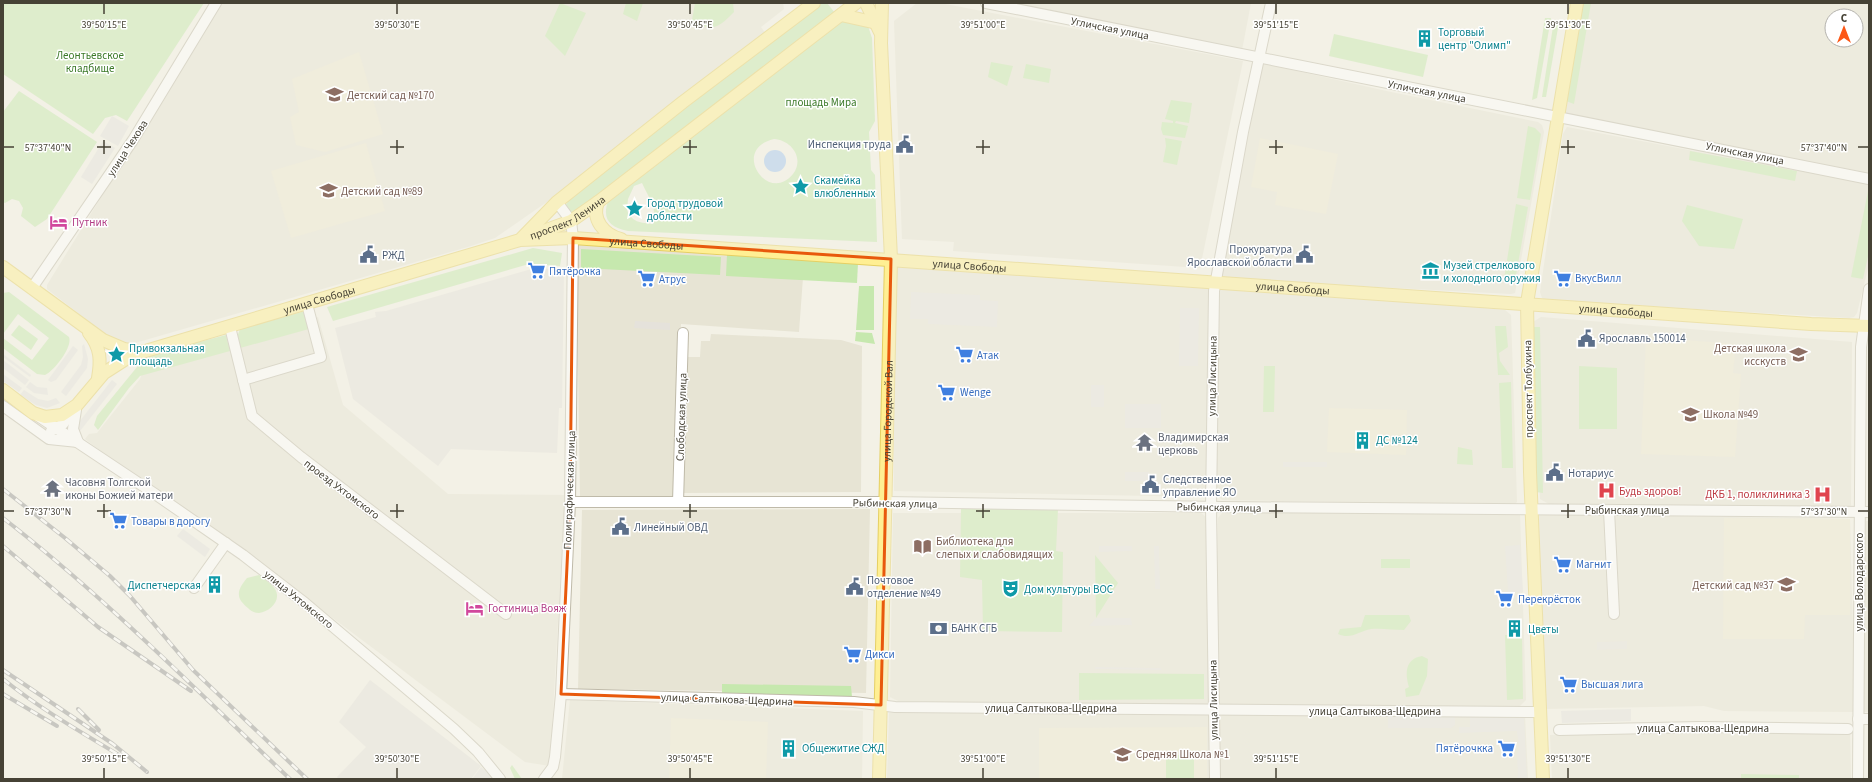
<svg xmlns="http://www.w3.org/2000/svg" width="1872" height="782" font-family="'Source Sans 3',sans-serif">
<rect width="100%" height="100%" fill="#f3f1e6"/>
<g fill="#e7e4d4" fill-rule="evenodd">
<path d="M221 3H783L784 9 761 27 766 34 564 190 495 238 471 246 128 345 114 341 47 289V285Z"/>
<path d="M917 3H940L1243 61 1200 268 953 251 954 242 902 239 894 21Z"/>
<path d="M1017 3H1251L1242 50Z"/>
<path d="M1581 3H1869V173L1563 115ZM1832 16H1856V40H1832Z"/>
<path d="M1261 63 1391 92 1538 122 1542 125 1544 132 1515 293 1511 294 1219 279Z"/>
<path d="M1567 127 1869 184V264L1857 313 1854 317 1849 318 1547 300 1542 298 1540 292 1563 134Z"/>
<path d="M576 241 804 264 799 332 681 324 675 496H580Z"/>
<path d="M892 259 1212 280 1209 492 1204 497 894 491Z"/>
<path d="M1218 283 1505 310 1511 315 1517 502 1514 505 1222 500 1216 494Z"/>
<path d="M318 317 343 405 448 494 565 495 550 766 525 762 234 544 230 548 85 439 89 434 97 433 140 379 144 369Z"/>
<path d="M1541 317 1852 342 1851 505 1846 511 1549 504 1540 499 1533 327V322Z"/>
<path d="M711 334 841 340 862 346 861 492 683 493 686 357H700L701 341H710Z"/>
<path d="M870 509 866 693 578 689 582 510Z"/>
<path d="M1223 512 1520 515 1526 700 1519 707 1215 708 1218 518Z"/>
<path d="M893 513H1201L1208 519V706L898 701 890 697Z"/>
<path d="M1539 514 1850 519 1855 712 1724 711 1704 706 1542 709Z"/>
<path d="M1866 521H1869V712H1860L1859 695Z"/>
<path d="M570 700 863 711 862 779H562Z"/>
<path d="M1216 712 1525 716 1528 779H1218Z"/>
<path d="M889 713 1210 714 1211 779H887Z"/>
<path d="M1850 727 1851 779H1552L1550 735Z"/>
</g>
<g fill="#e5e2db">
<path d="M535 268 564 270 562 408H559L557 453 451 449 438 466 353 399 335 328 376 317 375 312 386 311Z"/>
<path d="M635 321 670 323V330L634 328Z"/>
<path d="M1627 641V649L1597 650V642Z"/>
<path d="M370 680 481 766 471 779H339L337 777 366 747 339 722Z"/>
</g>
<g fill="#ede8d0">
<path d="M359 52 383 134 325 152 296 145 290 117 299 112 292 79Z"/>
<path d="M1260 138 1338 154 1326 214 1275 205 1277 192 1251 187Z"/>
<path d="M366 143 385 211 291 238 271 171Z"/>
<path d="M1646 337 1736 344 1733 373 1741 374 1735 457 1641 454Z"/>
<path d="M1329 408 1407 410 1406 455 1327 452Z"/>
<path d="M1724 518 1850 519V615H1805L1804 639H1723Z"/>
<path d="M671 718 768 722 766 779H669Z"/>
<path d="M1207 727V779H1039V728Z"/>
</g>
<g fill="#c6e8ae" fill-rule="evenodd">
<path d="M3 3H204L127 121 116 115 105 118 93 134 3 74Z"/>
<path d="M560 3 586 13 565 56 545 36Z"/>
<path d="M626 3H643L637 21 623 14Z"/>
<path d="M695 3H733L734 12C718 28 713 33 692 20Z"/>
<path d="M821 3H827L835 13 577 212H569L565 206 571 197Z"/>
<path d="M1582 3H1591L1574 104 1566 101Z"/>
<path d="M1545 18H1551L1537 98 1532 100Z"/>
<path d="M847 20 868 26 872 38 875 121 869 132 871 170 875 175 877 242 628 231C609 227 602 219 608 201L839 23ZM774 139C791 140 805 158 793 174 768 205 730 149 774 139ZM642 183C647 194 659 212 653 224 641 223 631 222 627 210L628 199 634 186Z"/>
<path d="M1554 20 1559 22 1546 97H1542Z"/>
<path d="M1334 34 1428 55 1423 77 1329 56Z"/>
<path d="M991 62 1013 66 1007 86 988 77Z"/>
<path d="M1026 64 1051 69 1049 83 1023 78Z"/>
<path d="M19 91 97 142 47 219 35 227 21 216 23 208 19 201 12 199 5 203 3 202V112Z"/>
<path d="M1171 100 1192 103 1189 123 1176 121 1175 123 1188 126 1185 138 1163 135 1161 129 1162 122 1173 123V121L1165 119Z"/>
<path d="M1528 126 1535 128 1541 134 1530 200 1517 198Z"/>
<path d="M1165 138 1182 141 1177 165 1163 162 1166 146Z"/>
<path d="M1690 151 1797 171 1795 181 1689 160Z"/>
<path d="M1868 191 1869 252 1863 279 1851 277Z"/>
<path d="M1516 204 1528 207 1515 281 1504 279Z"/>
<path d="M1687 205 1743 219 1734 249 1699 246 1682 221Z"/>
<path d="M533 248 562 253 560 266 529 264 333 321 327 307Z"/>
<path d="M581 249 721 257 720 275 581 268Z"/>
<path d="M727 254 858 263 857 283 726 276Z"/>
<path d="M859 286H874V330H856Z"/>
<path d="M9 292 69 337C73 347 54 371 45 375L37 374 3 348V338L32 360 49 338 18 314 3 334V293Z"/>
<path d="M305 311 309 329 240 348 237 337 240 329Z"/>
<path d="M19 325 38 339 31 350 11 335Z"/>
<path d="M1495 326H1506L1508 347 1499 353 1500 361 1510 375H1498Z"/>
<path d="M1533 327H1540L1543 493 1536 492Z"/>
<path d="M856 332 872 333 875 344 855 341Z"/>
<path d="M226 335 230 351 140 376 129 388 98 430 94 425 97 416 146 356Z"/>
<path d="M1264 366H1275L1274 412H1263Z"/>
<path d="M1579 366 1617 368V429H1579Z"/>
<path d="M1511 382 1513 468H1502L1499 383Z"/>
<path d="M1458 447 1472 450 1473 465 1457 464Z"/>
<path d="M964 507H1010V509H1023V507L1058 509 1056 551 1063 552 1062 632 983 631 982 580 960 577 961 509H966Z"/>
<path d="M1095 555 1118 583 1096 618Z"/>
<rect x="1381" y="559" width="29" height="9"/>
<path d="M259 575C264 579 272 584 275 589 282 600 270 612 259 613 254 613 251 611 248 608 235 598 237 590 247 578Z"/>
<path d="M1365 615H1409L1411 621 1404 630C1393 630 1382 628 1371 629 1359 631 1351 640 1338 634L1340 629 1361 627Z"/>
<path d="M1505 635H1522L1523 699 1507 700Z"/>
<path d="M1422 656 1428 659 1427 676 1419 695 1406 697 1405 689 1409 687C1405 673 1405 659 1422 656Z"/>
<path d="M1079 673 1204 674V699L1079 700Z"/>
<path d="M722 684 851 686 852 697 722 695Z"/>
<rect x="1166" y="755" width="28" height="24"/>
<path d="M512 765 522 779H515L510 768Z"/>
<path d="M1741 774 1799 775V779H1741Z"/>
</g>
<g fill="#e4e3de">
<path d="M112 116 129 126 118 146 100 136Z"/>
<path d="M103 141 115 148 92 184 81 177Z"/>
<path d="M911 292 980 295V300L998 301 997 327 928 324V319H910Z"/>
<path d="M1180 308H1199L1198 366H1179Z"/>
<path d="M84 344 88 359 87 368 66 396 61 392 81 365 83 357 82 346Z"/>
<path d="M73 346 78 350 56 380 51 382 48 380Z"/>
<path d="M3 354 31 375 30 377 3 357Z"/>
<path d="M3 360 29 380 25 385 3 368Z"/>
<path d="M3 374 22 388 19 392 3 381Z"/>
<path d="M112 380 117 384 80 431 76 426Z"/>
<path d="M30 382 37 387 47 388 48 395 34 393 26 387Z"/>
<rect x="1091" y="385" width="13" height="22"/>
<path d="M24 390 38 399 48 401 56 398 60 403 47 408 36 405 20 395Z"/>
<rect x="1125" y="404" width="36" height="24"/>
<rect x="1283" y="462" width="44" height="5"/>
<rect x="1125" y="472" width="24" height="9"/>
<path d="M183 529 210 549 205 557 177 536Z"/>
<path d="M1520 545 1523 592H1508L1505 546Z"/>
<path d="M1099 546H1132V551L1099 552Z"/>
<path d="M1154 546H1159L1160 589H1155Z"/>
<path d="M1096 618H1131L1132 625 1089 626Z"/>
<path d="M1095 667 1161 668V670L1095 669Z"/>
<path d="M1631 709V721L1562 723 1561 711Z"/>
<path d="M1388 711H1455V725L1451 728H1388Z"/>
<path d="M1470 716 1524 718 1527 779H1516L1518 776 1517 754 1519 749 1517 731 1459 733V727H1470Z"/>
<path d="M481 767 489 774 494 779H472Z"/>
</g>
<circle fill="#a2c6f1" cx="775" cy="161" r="11"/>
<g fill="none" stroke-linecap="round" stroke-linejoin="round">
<defs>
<g id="minor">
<path d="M986 3 1869 179"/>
<path d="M32 288 133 140 216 3"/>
<path d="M230 327 252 416 301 457 506 614"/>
<path d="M243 380 321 357 307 304"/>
<path d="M3 406 49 439 78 442"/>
<path d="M76 410 73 429 78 442"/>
<path d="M38 416 155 494 243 555 305 603 454 729 478 752 500 779"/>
<path d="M51 431 63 424 75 408"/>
<path d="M570 502H886L1222 507 1869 512"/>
<path d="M678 502 683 333"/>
<path d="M1609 510 1614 614"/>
<path d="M194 588 226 543"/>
<path d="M561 694 854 702 895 707 1540 712"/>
<path d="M1858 719H1869"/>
<path d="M1559 730 1699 727 1848 729"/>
<path d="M544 779 553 767 555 757 561 694 570 502 573 238 571 221 557 202"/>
<path d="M1215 779 1211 507 1214 291 1243 132 1271 3"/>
<path d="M1858 779 1861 347 1869 289"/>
</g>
<g id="major">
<path d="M866 3 880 32"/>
<path d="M841 15 877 23"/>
<path d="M598 202C591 219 604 235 621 239"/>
<path id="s1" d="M530 236 571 221 598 202 856 3"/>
<path d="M522 238 557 202 683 102 814 3"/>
<path d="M3 267 103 340 124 349 140 352"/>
<path d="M89 333C101 348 101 361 98 378"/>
<path id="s2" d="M3 390 33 413 45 417 62 415 77 405 104 373 132 355 520 240 573 238 1811 324 1869 326"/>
<path id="s3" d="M879 779 891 259 881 43 882 3"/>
<path d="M1543 779 1530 472 1527 303 1577 3"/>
</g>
</defs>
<use href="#minor" stroke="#bfbaa9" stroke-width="12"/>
<use href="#major" stroke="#e5cf63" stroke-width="14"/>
<use href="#minor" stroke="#fff" stroke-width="10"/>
<use href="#major" stroke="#ffef93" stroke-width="12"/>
<defs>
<g id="rail">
<path d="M3 489 65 538 110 576 130 596 193 670 307 779"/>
<path d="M3 518C105 597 196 690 290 779"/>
<path d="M3 546 98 627 191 691"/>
<path d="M3 670 113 744 147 772"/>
<path d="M3 679C39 708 79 731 119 755"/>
<path d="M3 694 57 726"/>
<path d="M78 709 99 730"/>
</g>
</defs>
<use href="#rail" stroke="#969696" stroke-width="4"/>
<use href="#rail" stroke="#fff" stroke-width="2.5" stroke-dasharray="8" stroke-linecap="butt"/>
</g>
<path d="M0 0H1872V782H0ZM573 238 891 259 881 705 561 694 570 502Z" fill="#f3f1e6" fill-opacity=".55" fill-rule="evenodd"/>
<path fill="none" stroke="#e8590c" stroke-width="3" stroke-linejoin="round" d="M573 238 891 259 881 705 561 694 570 502Z"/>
<path fill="none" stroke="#464235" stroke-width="1.5" d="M104 4V14M397 4V14M690 4V14M983 4V14M1276 4V14M1568 4V14M104 140V154M397 140V154M690 140V154M983 140V154M1276 140V154M1568 140V154M4 147H14M97 147H111M390 147H404M683 147H697M976 147H990M1269 147H1283M1561 147H1575M1858 147H1868M104 504V518M397 504V518M690 504V518M983 504V518M1276 504V518M1568 504V518M4 511H14M97 511H111M390 511H404M683 511H697M976 511H990M1269 511H1283M1561 511H1575M1858 511H1868M104 768V778M397 768V778M690 768V778M983 768V778M1276 768V778M1568 768V778"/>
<defs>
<symbol id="building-bare" viewBox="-9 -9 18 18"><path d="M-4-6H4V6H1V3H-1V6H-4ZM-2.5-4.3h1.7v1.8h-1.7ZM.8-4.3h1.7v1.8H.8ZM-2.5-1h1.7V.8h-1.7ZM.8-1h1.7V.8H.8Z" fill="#0f9aa8" stroke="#fff" stroke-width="2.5" paint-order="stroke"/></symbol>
<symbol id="school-bare" viewBox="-9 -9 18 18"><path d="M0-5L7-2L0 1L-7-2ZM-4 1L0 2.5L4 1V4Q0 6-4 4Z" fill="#8d6e63" stroke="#fff" stroke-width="2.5" paint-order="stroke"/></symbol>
<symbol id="civic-bare" viewBox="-9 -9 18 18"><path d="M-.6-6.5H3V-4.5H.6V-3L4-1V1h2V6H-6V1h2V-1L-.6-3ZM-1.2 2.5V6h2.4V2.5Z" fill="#5c6f8a" stroke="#fff" stroke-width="2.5" paint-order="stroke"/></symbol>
<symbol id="sight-bare" viewBox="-9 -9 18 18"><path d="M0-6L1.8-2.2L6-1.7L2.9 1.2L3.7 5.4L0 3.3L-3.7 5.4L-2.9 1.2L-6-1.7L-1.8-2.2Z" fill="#0f9aa8" stroke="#fff" stroke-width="2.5" paint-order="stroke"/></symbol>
<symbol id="hotel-bare" viewBox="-9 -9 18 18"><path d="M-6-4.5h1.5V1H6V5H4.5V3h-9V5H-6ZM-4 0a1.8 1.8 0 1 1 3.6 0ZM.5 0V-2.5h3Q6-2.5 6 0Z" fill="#d1479c" stroke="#fff" stroke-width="2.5" paint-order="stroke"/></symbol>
<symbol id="supermarket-bare" viewBox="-9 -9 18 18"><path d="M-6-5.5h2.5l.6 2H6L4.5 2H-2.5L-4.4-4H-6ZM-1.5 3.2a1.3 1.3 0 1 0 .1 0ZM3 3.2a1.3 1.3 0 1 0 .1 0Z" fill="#3f7fe0" stroke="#fff" stroke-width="2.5" paint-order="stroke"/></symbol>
<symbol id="museum-bare" viewBox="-9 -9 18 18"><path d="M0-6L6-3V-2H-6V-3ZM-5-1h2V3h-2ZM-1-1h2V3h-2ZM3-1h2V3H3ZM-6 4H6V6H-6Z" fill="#0f9aa8" stroke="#fff" stroke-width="2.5" paint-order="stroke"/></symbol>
<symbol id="temple-bare" viewBox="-9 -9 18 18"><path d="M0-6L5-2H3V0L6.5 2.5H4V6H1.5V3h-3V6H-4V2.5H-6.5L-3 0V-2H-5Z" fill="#6b7280" stroke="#fff" stroke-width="2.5" paint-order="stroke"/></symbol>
<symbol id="hospital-bare" viewBox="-9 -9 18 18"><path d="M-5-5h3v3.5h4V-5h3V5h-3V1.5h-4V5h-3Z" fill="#e0444e" stroke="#fff" stroke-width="2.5" paint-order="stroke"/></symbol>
<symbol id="library-bare" viewBox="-9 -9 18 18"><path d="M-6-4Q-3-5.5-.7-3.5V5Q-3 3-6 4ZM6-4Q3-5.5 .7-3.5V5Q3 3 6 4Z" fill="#8d6e63" stroke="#fff" stroke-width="2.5" paint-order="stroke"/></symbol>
<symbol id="theatre-bare" viewBox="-9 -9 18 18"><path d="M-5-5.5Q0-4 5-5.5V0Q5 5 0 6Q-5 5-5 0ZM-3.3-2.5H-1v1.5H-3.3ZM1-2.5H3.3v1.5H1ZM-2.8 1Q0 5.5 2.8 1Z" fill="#0f9aa8" stroke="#fff" stroke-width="2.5" paint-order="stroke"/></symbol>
<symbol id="bank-bare" viewBox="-9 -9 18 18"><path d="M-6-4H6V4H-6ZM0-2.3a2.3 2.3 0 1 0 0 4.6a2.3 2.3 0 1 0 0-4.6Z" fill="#5c6f8a" stroke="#fff" stroke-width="2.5" paint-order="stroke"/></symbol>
</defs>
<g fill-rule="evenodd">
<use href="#building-bare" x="1412" y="26" width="25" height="25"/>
<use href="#school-bare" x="322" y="82" width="25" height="25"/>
<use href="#civic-bare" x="892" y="132" width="25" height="25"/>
<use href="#sight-bare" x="788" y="174" width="25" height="25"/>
<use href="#school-bare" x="316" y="178" width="25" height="25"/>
<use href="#sight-bare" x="622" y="196" width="25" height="25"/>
<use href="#hotel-bare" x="46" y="210" width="25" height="25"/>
<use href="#civic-bare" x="356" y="242" width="25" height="25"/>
<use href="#civic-bare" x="1292" y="242" width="25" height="25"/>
<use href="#supermarket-bare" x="524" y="258" width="25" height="25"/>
<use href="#museum-bare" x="1418" y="258" width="25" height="25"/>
<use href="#supermarket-bare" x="1550" y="266" width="25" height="25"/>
<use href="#supermarket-bare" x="634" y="266" width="25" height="25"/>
<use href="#civic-bare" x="1574" y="326" width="25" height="25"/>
<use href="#sight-bare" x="104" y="342" width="25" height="25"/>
<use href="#school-bare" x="1786" y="342" width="25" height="25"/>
<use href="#supermarket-bare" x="952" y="342" width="25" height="25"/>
<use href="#supermarket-bare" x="934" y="380" width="25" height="25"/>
<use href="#school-bare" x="1678" y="402" width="25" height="25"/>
<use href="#building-bare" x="1350" y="428" width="25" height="25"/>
<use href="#temple-bare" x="1132" y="430" width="25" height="25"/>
<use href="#civic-bare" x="1542" y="460" width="25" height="25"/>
<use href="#civic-bare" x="1138" y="472" width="25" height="25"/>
<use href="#temple-bare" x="40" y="476" width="25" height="25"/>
<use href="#hospital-bare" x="1594" y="478" width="25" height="25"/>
<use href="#hospital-bare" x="1810" y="482" width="25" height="25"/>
<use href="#supermarket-bare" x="106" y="508" width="25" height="25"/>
<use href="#civic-bare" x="608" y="514" width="25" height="25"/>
<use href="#library-bare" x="910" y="534" width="25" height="25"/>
<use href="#supermarket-bare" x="1550" y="552" width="25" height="25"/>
<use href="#building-bare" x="202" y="572" width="25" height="25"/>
<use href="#school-bare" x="1774" y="572" width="25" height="25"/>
<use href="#civic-bare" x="842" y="574" width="25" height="25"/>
<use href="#theatre-bare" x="998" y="576" width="25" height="25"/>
<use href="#supermarket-bare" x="1492" y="586" width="25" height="25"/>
<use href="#hotel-bare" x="462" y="596" width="25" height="25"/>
<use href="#bank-bare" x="926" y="616" width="25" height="25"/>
<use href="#building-bare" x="1502" y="616" width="25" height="25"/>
<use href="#supermarket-bare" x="840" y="642" width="25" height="25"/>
<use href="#supermarket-bare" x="1556" y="672" width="25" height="25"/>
<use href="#building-bare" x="776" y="736" width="25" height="25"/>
<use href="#supermarket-bare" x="1494" y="736" width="25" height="25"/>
<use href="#school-bare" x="1110" y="742" width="25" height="25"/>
</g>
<g text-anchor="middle" stroke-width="3" stroke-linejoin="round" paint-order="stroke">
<g font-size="11" fill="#464235" stroke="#fff">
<text transform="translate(1110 28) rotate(11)" y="4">Угличская улица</text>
<text transform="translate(1427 91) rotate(11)" y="4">Угличская улица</text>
<text transform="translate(127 148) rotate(-57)" y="4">улица Чехова</text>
<text transform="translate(1745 153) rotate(11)" y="4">Угличская улица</text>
<text dy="4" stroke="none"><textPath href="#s1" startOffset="42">проспект Ленина</textPath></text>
<text dy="4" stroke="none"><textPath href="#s2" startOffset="692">улица Свободы</textPath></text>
<text dy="4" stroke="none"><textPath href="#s2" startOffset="1016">улица Свободы</textPath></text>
<text dy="4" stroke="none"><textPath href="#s2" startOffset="1340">улица Свободы</textPath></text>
<text dy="4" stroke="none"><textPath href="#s2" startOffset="356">улица Свободы</textPath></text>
<text dy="4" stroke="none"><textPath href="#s2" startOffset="1664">улица Свободы</textPath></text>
<text transform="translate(1212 376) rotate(-89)" y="4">улица Лисицына</text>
<text transform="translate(1528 389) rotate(-91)" y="4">проспект Толбухина</text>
<text dy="4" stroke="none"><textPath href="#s3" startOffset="368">улица Городской Вал</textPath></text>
<text transform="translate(681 417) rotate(-88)" y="4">Слободская улица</text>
<text transform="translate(342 489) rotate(37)" y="4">проезд Ухтомского</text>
<text transform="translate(569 490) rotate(-88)" y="4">Полиграфическая улица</text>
<text transform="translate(895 503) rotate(1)" y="4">Рыбинская улица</text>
<text transform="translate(1219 507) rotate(1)" y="4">Рыбинская улица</text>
<text x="1627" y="514">Рыбинская улица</text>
<text transform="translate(1859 582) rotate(-90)" y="4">улица Володарского</text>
<text transform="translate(299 599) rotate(39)" y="4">улица Ухтомского</text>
<text transform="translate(727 699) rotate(2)" y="4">улица Салтыкова-Щедрина</text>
<text transform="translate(1213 700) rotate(-91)" y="4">улица Лисицына</text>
<text x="1051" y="712">улица Салтыкова-Щедрина</text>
<text x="1375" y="715">улица Салтыкова-Щедрина</text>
<text x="1703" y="732">улица Салтыкова-Щедрина</text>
</g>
<g font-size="11" fill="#0d838f" stroke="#fff" text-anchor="start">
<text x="1438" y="36">Торговый<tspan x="1438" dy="13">центр "Олимп"</tspan></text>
<text x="814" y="184">Скамейка<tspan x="814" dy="13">влюбленных</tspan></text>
<text x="647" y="207">Город трудовой<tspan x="647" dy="13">доблести</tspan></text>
<text x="1443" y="269">Музей стрелкового<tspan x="1443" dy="13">и холодного оружия</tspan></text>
<text x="129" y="352">Привокзальная<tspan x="129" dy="13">площадь</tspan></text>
<text x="1376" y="444">ДС №124</text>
<text x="201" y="589" text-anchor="end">Диспетчерская</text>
<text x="1024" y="593">Дом культуры ВОС</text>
<text x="1528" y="633">Цветы</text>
<text x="802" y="752">Общежитие СЖД</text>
</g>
<g font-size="11" fill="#3b7928" stroke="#fff">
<text x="90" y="59">Леонтьевское<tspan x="90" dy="13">кладбище</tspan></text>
<text x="821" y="106">площадь Мира</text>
</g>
<g font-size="11" fill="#785e54" stroke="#fff" text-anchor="start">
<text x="347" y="99">Детский сад №170</text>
<text x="341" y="195">Детский сад №89</text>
<text x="1786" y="352" text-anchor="end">Детская школа<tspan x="1786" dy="13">исскуств</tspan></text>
<text x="1703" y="418">Школа №49</text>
<text x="936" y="545">Библиотека для<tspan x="936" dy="13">слепых и слабовидящих</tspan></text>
<text x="1774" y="589" text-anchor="end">Детский сад №37</text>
<text x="1136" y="758">Средняя Школа №1</text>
</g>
<g font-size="11" fill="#4e5e75" stroke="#fff" text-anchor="start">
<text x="891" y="148" text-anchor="end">Инспекция труда</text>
<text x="1292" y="253" text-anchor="end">Прокуратура<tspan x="1292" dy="13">Ярославской области</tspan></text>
<text x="382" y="259">РЖД</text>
<text x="1599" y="342">Ярославль 150014</text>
<text x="1568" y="477">Нотариус</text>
<text x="1163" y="483">Следственное<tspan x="1163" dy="13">управление ЯО</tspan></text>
<text x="634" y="531">Линейный ОВД</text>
<text x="867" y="584">Почтовое<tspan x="867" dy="13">отделение №49</tspan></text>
<text x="951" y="632">БАНК СГБ</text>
</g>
<g font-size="11" fill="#b23c85" stroke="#fff" text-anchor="start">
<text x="72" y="226">Путник</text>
<text x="488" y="612">Гостиница Вояж</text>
</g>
<g font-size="11" fill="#366cbe" stroke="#fff" text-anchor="start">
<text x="549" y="275">Пятёрочка</text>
<text x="1575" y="282">ВкусВилл</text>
<text x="659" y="283">Атрус</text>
<text x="977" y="359">Атак</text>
<text x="960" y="396">Wenge</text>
<text x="131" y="525">Товары в дорогу</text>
<text x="1576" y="568">Магнит</text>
<text x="1518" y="603">Перекрёсток</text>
<text x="865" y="658">Дикси</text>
<text x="1581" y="688">Высшая лига</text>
<text x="1493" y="752" text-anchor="end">Пятёрочкка</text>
</g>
<g font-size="11" fill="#5b616d" stroke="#fff" text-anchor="start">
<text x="1158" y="441">Владимирская<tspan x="1158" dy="13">церковь</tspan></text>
<text x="65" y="486">Часовня Толгской<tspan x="65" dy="13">иконы Божией матери</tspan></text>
</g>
<g font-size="11" fill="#be3a42" stroke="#fff" text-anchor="start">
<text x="1619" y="495">Будь здоров!</text>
<text x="1810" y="498" text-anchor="end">ДКБ 1, поликлиника 3</text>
</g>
</g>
<g font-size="10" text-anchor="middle" fill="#464235" stroke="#fff" stroke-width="3" stroke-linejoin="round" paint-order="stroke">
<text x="104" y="28">39°50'15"E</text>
<text x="397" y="28">39°50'30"E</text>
<text x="690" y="28">39°50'45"E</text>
<text x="983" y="28">39°51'00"E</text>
<text x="1276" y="28">39°51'15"E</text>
<text x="1568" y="28">39°51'30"E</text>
<text x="48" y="151">57°37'40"N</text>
<text x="1824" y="151">57°37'40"N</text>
<text x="48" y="515">57°37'30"N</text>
<text x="1824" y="515">57°37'30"N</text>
<text x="104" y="762">39°50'15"E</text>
<text x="397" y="762">39°50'30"E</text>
<text x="690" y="762">39°50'45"E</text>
<text x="983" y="762">39°51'00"E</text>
<text x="1276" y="762">39°51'15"E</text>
<text x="1568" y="762">39°51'30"E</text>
</g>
<rect width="1872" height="782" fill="none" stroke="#464235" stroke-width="8"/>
<g transform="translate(1844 28)"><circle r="19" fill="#ffffff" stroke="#b5b3ae"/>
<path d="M0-3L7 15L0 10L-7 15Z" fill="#fc5715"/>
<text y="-6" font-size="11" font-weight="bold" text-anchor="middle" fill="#464235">С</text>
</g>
</svg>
